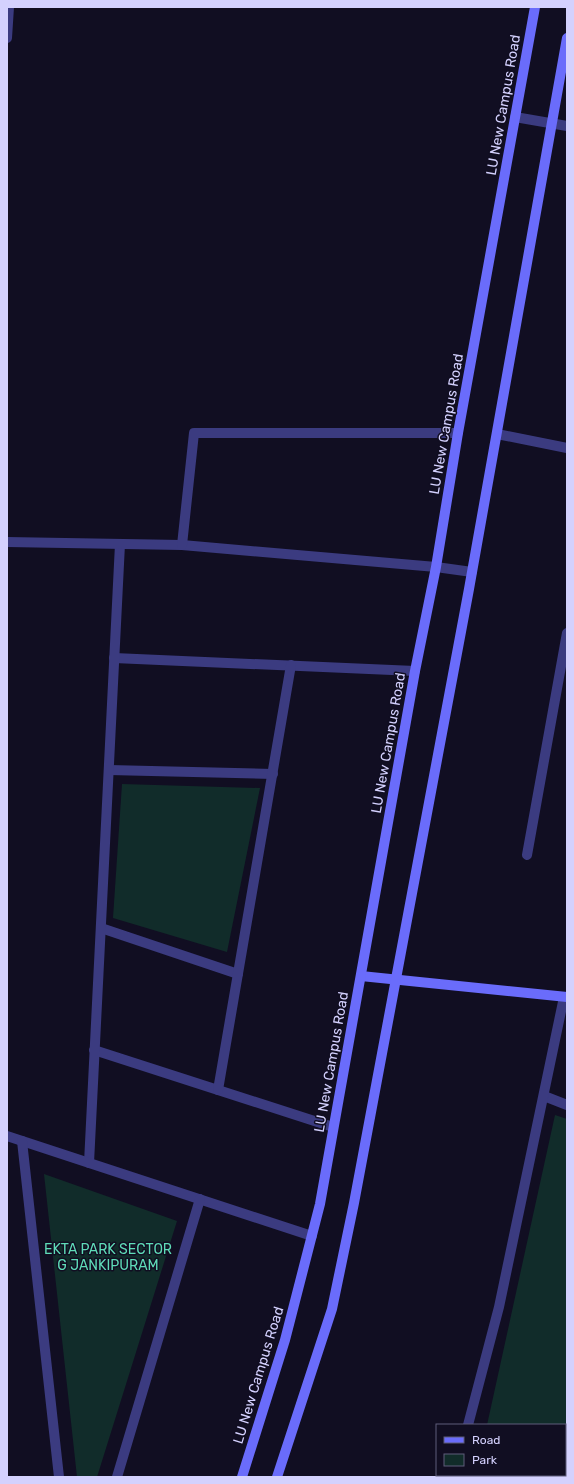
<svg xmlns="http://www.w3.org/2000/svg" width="574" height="1484" font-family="Rubik,sans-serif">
<rect width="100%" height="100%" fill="#110e22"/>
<g fill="#112c2a">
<path d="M122 784 260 788 227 952 113 918Z"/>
<path d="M555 1115 567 1119V1467L565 1466V1425H487Z"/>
<path d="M44 1174 177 1221 97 1477H77Z"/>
</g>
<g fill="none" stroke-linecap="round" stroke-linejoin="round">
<g stroke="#3b3b80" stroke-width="10">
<path d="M515 117 567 126"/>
<path d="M497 434 567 448"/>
<path d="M114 658 415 671"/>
<path d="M109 770 273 774"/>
<path d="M527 855 567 633"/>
<path d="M101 928 238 974"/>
<path d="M94 1050 333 1127"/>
<path d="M218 1090 291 665"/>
<path d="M544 1096 567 1105"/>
<path d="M89 1163 120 544"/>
<path d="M526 1475 533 1477"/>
</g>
<g stroke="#3b3b80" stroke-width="10">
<path d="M7 38 9 7"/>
<path d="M7 542 182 545 436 567 472 572"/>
<path d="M182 545 194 433H458"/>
<path d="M7 1136 312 1236"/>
<path d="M22 1141 59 1477"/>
<path d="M468 1425 499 1307 564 997"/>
<path d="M117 1477 200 1199"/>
<path d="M455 1477V1475"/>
</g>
<g stroke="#6a6cfb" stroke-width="10">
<path d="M361 976 567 997"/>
<path d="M242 1477 285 1340 320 1204 415 671 436 567 458 433 535 7"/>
<path d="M277 1477 332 1309 354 1203 469 589 567 38"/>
</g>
</g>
<g text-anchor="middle" stroke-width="3" stroke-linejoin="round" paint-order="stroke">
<g font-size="14" fill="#d4d1fe" stroke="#110e22">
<text transform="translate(503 105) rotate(-80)" y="5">LU New Campus Road</text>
<text transform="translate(446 424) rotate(-80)" y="5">LU New Campus Road</text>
<text transform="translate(388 743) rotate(-80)" y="5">LU New Campus Road</text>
<text transform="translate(331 1062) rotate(-80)" y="5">LU New Campus Road</text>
<text transform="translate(258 1375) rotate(-73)" y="5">LU New Campus Road</text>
</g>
<g font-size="14" fill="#5fdcb8" stroke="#110e22">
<text x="108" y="1254">EKTA PARK SECTOR<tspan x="108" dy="16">G JANKIPURAM</tspan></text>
</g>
</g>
<rect width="574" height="1484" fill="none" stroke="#d4d1fe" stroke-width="16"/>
<rect x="436" y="1424" width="130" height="52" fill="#110e22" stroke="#5f5c7a"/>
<rect x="444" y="1437" width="20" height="6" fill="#6a6cfb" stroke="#5f5c7a"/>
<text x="472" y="1444" font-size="12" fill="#d4d1fe">Road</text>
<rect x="444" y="1454" width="20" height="12" fill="#112c2a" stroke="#5f5c7a"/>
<text x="472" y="1464" font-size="12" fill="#d4d1fe">Park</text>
</svg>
